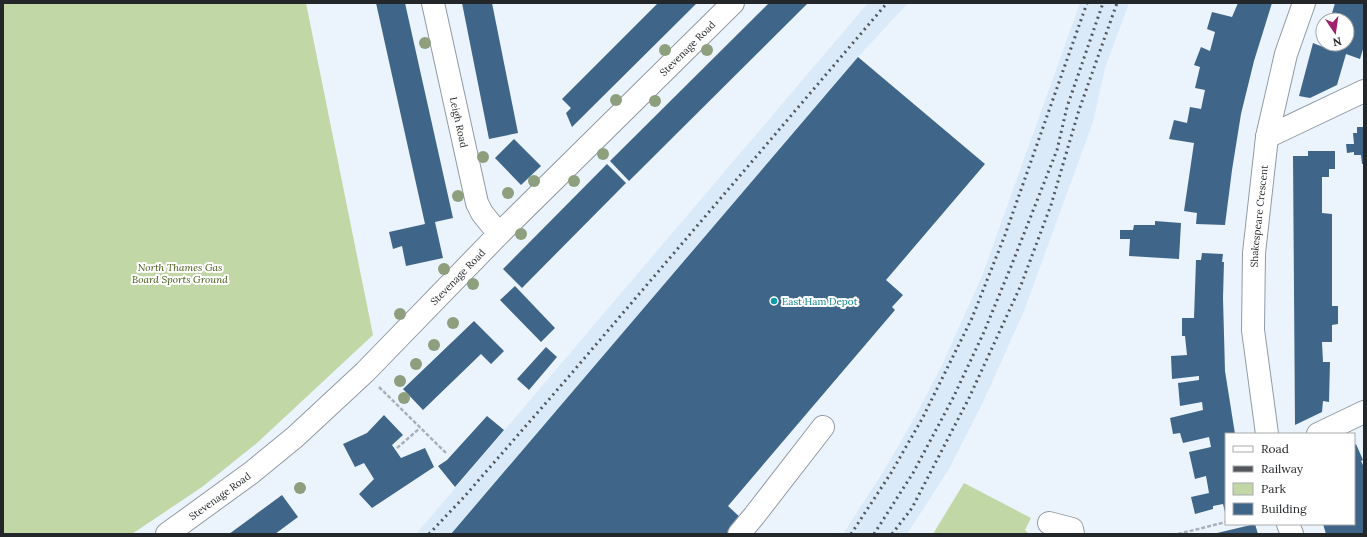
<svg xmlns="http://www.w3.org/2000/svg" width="1367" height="537" font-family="Lora,serif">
<rect width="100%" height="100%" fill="#ebf4fd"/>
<g fill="#daeaf8">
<path d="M868 3H908L858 57 451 534H416Z"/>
<path d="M1080 3H1129L1105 68 1093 122 1024 311 983 402 949 469 907 534H843L885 469 916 415 942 365 982 276Z"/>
</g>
<g fill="#c1d7a6">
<path d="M3 3H306L373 335 257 443 202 487 132 534H3Z"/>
<path d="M964 483 1031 518 1025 530 1029 534H933Z"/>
</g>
<g fill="#3f6688">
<path d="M376 3H405L453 218 435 222 443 258 406 266 402 246 393 249 389 232 425 224Z"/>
<path d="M462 3H492L518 133 489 139Z"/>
<path d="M658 3H697L572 127 566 113 571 108 562 99Z"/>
<path d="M769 3H808L629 181 610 161Z"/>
<path d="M1238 3H1272L1254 61 1241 114 1232 170 1225 225 1196 224 1197 213 1184 211 1194 143 1169 139 1174 120 1187 123 1190 107 1201 109 1205 90 1195 88 1200 67 1194 65 1201 47 1210 51 1215 32 1207 29 1212 12 1232 17Z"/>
<path d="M1335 3H1364V46L1360 59 1346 54 1337 85 1310 98 1299 96 1313 43 1323 47V44H1347V20H1330Z"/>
<path d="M858 57 985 164 886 280 903 295 892 307 895 310 728 506 743 520 731 534H451Z"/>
<path d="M1357 127H1364V164H1362L1361 155H1354V152L1347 153 1346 144H1354L1353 133H1357Z"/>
<path d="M514 139 541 166 521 185 495 158Z"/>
<path d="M1308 151H1335V169H1329V177H1322V213L1332 214V306H1338V324L1332 325V342H1322L1323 362H1330L1329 402 1323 401 1322 412 1295 425 1293 156H1308Z"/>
<path d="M607 164 626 183 522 288 503 269Z"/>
<path d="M1155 221 1181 223 1179 259 1129 256 1130 239H1120V230H1133L1134 225H1155Z"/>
<path d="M1202 253 1223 254 1222 262H1224L1223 298 1225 371 1235 434H1226V512H1225L1223 504 1213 506V509L1195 514 1191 497 1209 493 1206 476 1195 479 1189 452 1211 447 1209 437 1183 443 1180 433 1173 434 1170 418 1203 410 1202 402 1180 406 1178 383 1199 380V376L1172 379 1171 356 1187 355 1185 336H1182V318H1194L1196 260H1201Z"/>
<path d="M515 286 555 328 541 342 500 300Z"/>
<path d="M474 321 504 351 491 364 481 354 423 410 403 389Z"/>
<path d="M546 347 557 357 529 390 517 379Z"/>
<path d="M384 415 403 435 392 445 401 458 425 448 434 467 372 508 359 494 374 479 364 463 355 467 343 444 367 433Z"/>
<path d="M487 416 504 430 455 487 438 466 447 460Z"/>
<path d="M1356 444 1363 460 1361 461 1364 467V534H1326L1323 524H1354V445Z"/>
<path d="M282 495 298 517 275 534H229Z"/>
<path d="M1255 524 1258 534H1217V533Z"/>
</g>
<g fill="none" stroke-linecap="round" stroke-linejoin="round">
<defs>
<g id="minor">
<path id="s1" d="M433 3 477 203 482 213 499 234"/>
<path d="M1267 137 1364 91"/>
<path id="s2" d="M1267 434 1253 330 1254 253 1267 137 1286 54 1304 3"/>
<path d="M1318 434 1364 412"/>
<path d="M1049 523 1072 529 1073 534"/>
<path d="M1288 524 1292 534"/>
<path id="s3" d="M167 534 251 473 295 437 365 372 499 234 733 3"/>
<path d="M739 534 754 516 823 427"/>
</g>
</defs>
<use href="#minor" stroke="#919aa2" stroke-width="24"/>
<g stroke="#a9b0b7" stroke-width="2.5" stroke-dasharray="4 2" stroke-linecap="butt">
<path d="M379 387 447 454"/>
<path d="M397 448 420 428"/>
<path d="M1178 534 1226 522"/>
</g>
<use href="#minor" stroke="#fff" stroke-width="22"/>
<g stroke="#52565b" stroke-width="3" stroke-dasharray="2 4" stroke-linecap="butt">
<path d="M429 534 464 497 565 381 887 3"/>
<path d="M851 534 891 473 922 419 972 318 1005 235 1087 3"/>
<path d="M874 534 913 473 953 398 984 332 1012 264 1057 150 1067 107 1103 3"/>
<path d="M892 534 912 508 969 398 1021 285 1051 205 1079 110 1117 3"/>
</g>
</g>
<g fill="#8d9f7c">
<circle cx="425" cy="43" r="6"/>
<circle cx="665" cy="50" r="6"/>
<circle cx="707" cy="50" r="6"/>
<circle cx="616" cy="100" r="6"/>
<circle cx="655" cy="101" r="6"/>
<circle cx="603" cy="154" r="6"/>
<circle cx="483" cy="157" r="6"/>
<circle cx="534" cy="181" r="6"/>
<circle cx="574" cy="181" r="6"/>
<circle cx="508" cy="193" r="6"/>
<circle cx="458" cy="196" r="6"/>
<circle cx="521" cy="234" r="6"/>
<circle cx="444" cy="269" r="6"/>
<circle cx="473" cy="284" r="6"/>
<circle cx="400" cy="314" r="6"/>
<circle cx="453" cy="323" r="6"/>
<circle cx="434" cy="345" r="6"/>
<circle cx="416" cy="364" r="6"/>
<circle cx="400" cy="381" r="6"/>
<circle cx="404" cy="398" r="6"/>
<circle cx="300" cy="488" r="6"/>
</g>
<circle fill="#0f9aa8" stroke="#fff" stroke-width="1.5" cx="774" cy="301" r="4"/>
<g text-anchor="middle" stroke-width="4" stroke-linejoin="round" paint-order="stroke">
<g font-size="10" fill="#24272a" stroke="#fff">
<text dy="4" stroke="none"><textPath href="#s3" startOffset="713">Stevenage Road</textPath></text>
<text dy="4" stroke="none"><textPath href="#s1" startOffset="122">Leigh Road</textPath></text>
<text dy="4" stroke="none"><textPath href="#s2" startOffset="219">Shakespeare Crescent</textPath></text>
<text dy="4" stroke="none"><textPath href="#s3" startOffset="389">Stevenage Road</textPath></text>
<text dy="4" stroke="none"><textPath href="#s3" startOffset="65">Stevenage Road</textPath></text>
</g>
<g font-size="10" font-style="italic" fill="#405912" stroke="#fff">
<text x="180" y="271">North Thames Gas<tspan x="180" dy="12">Board Sports Ground</tspan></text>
</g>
<g font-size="10" fill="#0d838f" stroke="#fff" text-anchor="start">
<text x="782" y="305">East Ham Depot</text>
</g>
</g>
<rect width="1367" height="537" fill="none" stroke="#24272a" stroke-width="8"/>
<rect x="1225" y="433" width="130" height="92" fill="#ffffff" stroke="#a7a9aa"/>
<rect x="1233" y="446" width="20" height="6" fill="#ffffff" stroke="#a7a9aa"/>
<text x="1261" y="453" font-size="12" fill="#24272a">Road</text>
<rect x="1233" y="466" width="20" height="6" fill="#52565b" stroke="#a7a9aa"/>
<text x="1261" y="473" font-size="12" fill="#24272a">Railway</text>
<rect x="1233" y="483" width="20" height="12" fill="#c1d7a6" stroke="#a7a9aa"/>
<text x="1261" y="493" font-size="12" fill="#24272a">Park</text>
<rect x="1233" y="503" width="20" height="12" fill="#3f6688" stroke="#a7a9aa"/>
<text x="1261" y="513" font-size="12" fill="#24272a">Building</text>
<g transform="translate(1335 32) rotate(167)"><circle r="19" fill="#ffffff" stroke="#a7a9aa"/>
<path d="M0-3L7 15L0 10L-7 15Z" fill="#a21f6d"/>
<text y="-6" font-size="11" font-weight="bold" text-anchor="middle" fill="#24272a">N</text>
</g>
</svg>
